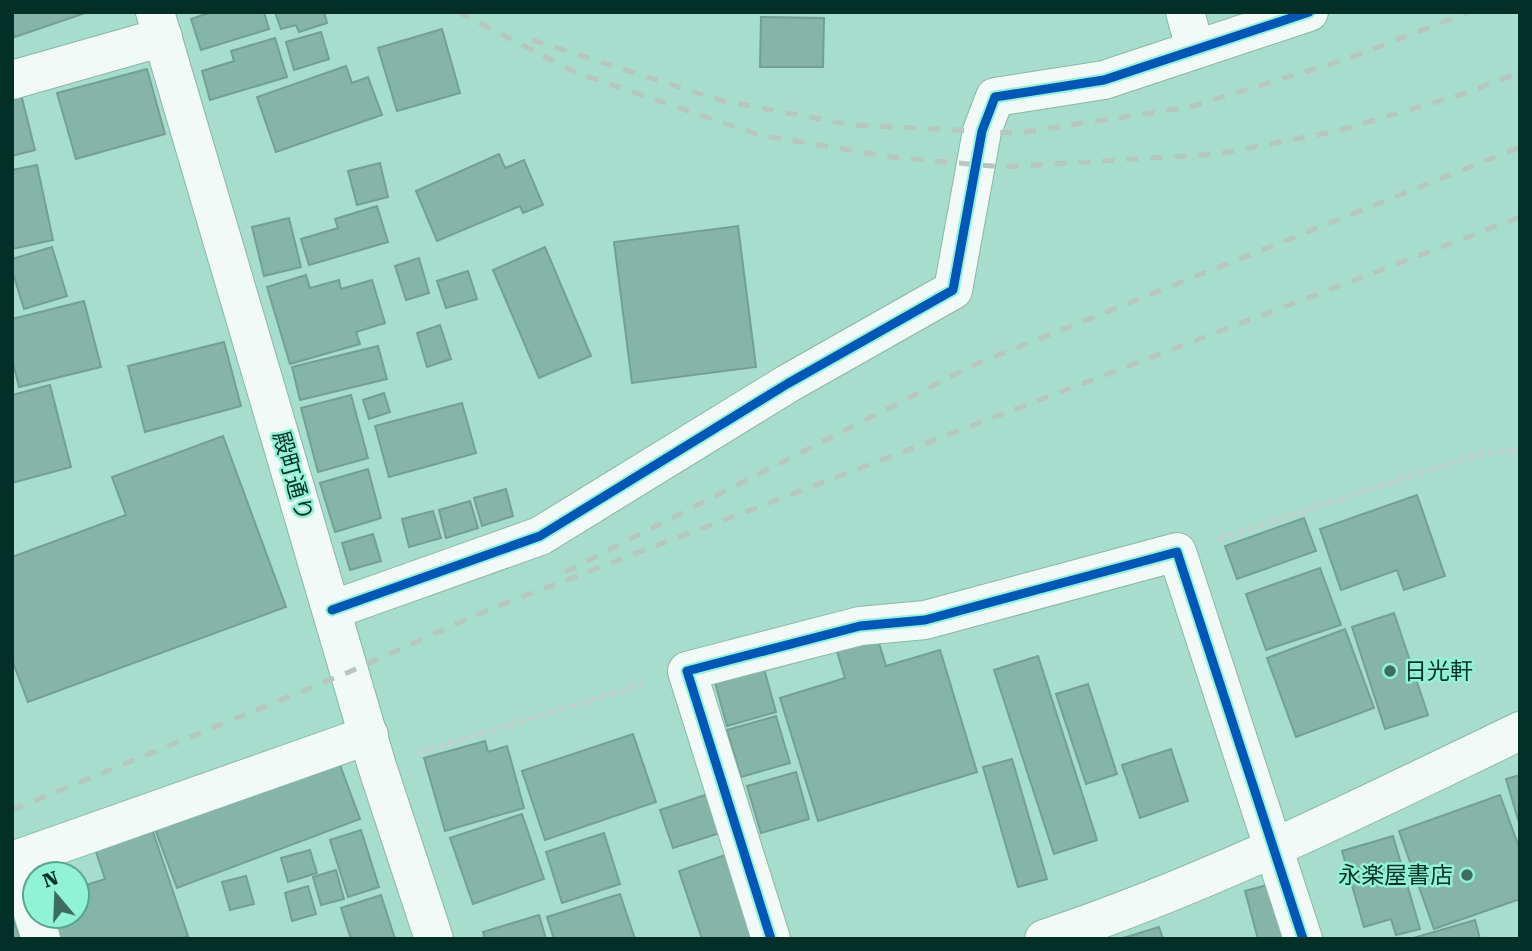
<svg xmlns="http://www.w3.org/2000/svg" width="1532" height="951" font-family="'Roboto Serif','Noto Sans JP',serif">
<rect width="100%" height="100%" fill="#a7ddcd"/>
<g fill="#84b5a8" stroke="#73a094" stroke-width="2">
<path d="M12 12H88L15 37 12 29Z"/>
<path d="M211 12H264L269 29 201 50 191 19Z"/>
<path d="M275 12H324L327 23 299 32 296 25 281 29Z"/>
<path d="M761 17 824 18 823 67H760Z"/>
<path d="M442 29 460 93 397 111 378 48Z"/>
<path d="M321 32 329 59 294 70 286 42Z"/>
<path d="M275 38 287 77 210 100 202 71 234 61 231 51Z"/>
<path d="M346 66 352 83 368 77 382 115 276 152 257 97Z"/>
<path d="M147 69 165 134 76 159 57 93Z"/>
<path d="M21 94 35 150 12 156V96Z"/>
<path d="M499 154 505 168 524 160 543 205 523 213 520 206 437 241 416 191Z"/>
<path d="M380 163 388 197 357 205 348 171Z"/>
<path d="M37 165 53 240 12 249V170Z"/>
<path d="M377 206 388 242 309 265 301 239 338 228 335 219Z"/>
<path d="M289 218 301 267 264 276 252 227Z"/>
<path d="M738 226 756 367 632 383 614 242Z"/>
<path d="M52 247 67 296 24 309 12 270V259Z"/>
<path d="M545 247 591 356 539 378 493 270Z"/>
<path d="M419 258 429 293 406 300 395 266Z"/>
<path d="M468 271 477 299 446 308 437 281Z"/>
<path d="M306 275 310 288 339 280 341 289 372 280 385 323 356 332 360 344 290 364 267 287Z"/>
<path d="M84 301 101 367 19 387 12 359V319Z"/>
<path d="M440 325 451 359 427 367 417 333Z"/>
<path d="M224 342 241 406 145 432 128 366Z"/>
<path d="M378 346 387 379 300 400 292 367Z"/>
<path d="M50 385 71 467 12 483V395Z"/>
<path d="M384 393 390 412 369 419 363 400Z"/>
<path d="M351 395 368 458 318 472 301 408Z"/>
<path d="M462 403 476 453 389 477 375 426Z"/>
<path d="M223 436 286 607 28 702 12 660V557L126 515 112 477Z"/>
<path d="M368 469 381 518 335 532 320 483Z"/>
<path d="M506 489 513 516 482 526 474 498Z"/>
<path d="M1417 495 1445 576 1404 590 1397 570 1341 590 1320 529Z"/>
<path d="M470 501 478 528 446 538 439 510Z"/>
<path d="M433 511 441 538 409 547 402 519Z"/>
<path d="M1304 518 1316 551 1237 579 1225 546Z"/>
<path d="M373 534 381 561 350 570 342 543Z"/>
<path d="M1320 568 1341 625 1266 650 1246 594Z"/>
<path d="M1394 613 1428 715 1385 729 1352 627Z"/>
<path d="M1345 629 1374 708 1296 737 1267 658Z"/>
<path d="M876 633 886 666 940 650 977 772 818 821 780 698 845 678 835 645Z"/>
<path d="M1038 656 1097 840 1054 854 994 670Z"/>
<path d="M763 665 776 712 727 726 714 679Z"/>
<path d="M1088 684 1117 774 1086 784 1056 694Z"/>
<path d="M776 716 790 763 741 777 727 730Z"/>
<path d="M633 734 656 802 545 840 522 771Z"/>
<path d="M485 741 488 752 507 746 524 808 445 831 424 758Z"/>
<path d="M1171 749 1188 801 1140 818 1122 765Z"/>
<path d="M337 757 360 819 177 888 152 821Z"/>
<path d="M1012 759 1047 879 1018 887 983 767Z"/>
<path d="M796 772 809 819 761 833 747 786Z"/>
<path d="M1520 775V826L1506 779Z"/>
<path d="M711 793 723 832 673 848 660 810Z"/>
<path d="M1500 795 1520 850V899L1434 929 1399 831Z"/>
<path d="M522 814 544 879 473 904 450 838Z"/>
<path d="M148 817 188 936 179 939H59L51 916H77V888L105 879 91 837Z"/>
<path d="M361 830 379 887 348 897 330 840Z"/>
<path d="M604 833 620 884 562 903 546 852Z"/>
<path d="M1393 836 1420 929 1396 935 1391 919 1364 927 1342 851Z"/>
<path d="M310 850 317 873 288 882 281 858Z"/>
<path d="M731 853 761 939H702L679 871Z"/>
<path d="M336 870 344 899 321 905 313 877Z"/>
<path d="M246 876 254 904 230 910 222 882Z"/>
<path d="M1271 884 1285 939H1258L1245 891Z"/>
<path d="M308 886 316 914 292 921 285 893Z"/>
<path d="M620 894 635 939H554L547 917Z"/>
<path d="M381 895 395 939H351L341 908Z"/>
<path d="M539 915 546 939H485L483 932Z"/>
<path d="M12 917 21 939H12Z"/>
<path d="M1475 920 1480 939H1410Z"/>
<path d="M1159 927 1163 939H1120Z"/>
</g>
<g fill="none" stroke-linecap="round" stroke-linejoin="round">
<defs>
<g id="minor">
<path d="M155 12 377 766 434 939"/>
<path d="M1185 12 1195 48"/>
<path d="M12 80 163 37"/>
<path d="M332 610 540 536 787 384 953 290 982 131 995 97 1104 80 1309 12"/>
<path d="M16 859 41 939"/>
<path d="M12 861 369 735"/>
<path d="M771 939 687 671 860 626 925 620 1177 552 1303 939"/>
<path d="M1044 939C1209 884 1364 806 1520 731"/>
</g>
</defs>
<use href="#minor" stroke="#8ab6a9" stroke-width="40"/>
<g stroke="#c0d2cd" stroke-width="4.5" stroke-dasharray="7 3.5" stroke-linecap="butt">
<path d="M1218 539 1481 453 1520 450"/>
<path d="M418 753 647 683"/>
</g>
<use href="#minor" stroke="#f2faf8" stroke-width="38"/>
<g stroke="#b6c6c1" stroke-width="5" stroke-dasharray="12 12" stroke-linecap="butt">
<path d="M458 12 577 73 759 135 892 157 1002 167 1218 154 1337 131 1463 94 1520 72"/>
<path d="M532 40 723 101 852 125 1017 133 1190 107 1344 60 1469 12"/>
<path d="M565 572 976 364 1520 147"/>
<path d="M12 810 349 672 490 609 1520 217"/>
</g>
<defs>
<g id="cycleway">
<path d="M332 610 540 536 787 384 953 290 982 131 995 97 1104 80 1309 12"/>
<path d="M771 939 687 671 860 626 925 620 1177 552 1303 939"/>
</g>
</defs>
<use href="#cycleway" stroke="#91f3d6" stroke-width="13"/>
<use href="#cycleway" stroke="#0057b8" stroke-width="9"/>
</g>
<g fill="#3c6d60" stroke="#91f3d6" stroke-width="2.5">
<circle cx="1390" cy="671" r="7"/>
<circle cx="1467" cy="875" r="7"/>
</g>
<g text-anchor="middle" stroke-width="5" stroke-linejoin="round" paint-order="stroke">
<g font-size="23" fill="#033026" stroke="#91f3d6">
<text transform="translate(293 476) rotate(74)" y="8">殿町通り</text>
</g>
<g font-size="23" fill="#033026" stroke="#91f3d6" text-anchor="start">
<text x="1404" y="679">日光軒</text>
<text x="1453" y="883" text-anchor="end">永楽屋書店</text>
</g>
</g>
<rect width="1532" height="951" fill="none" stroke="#033026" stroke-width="28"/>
<g transform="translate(56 895) rotate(341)"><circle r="33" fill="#91f3d6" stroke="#58a590" stroke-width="2"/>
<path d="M0-5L12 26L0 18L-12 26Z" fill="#3c6d60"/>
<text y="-10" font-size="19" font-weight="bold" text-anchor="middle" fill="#033026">N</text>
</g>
</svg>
